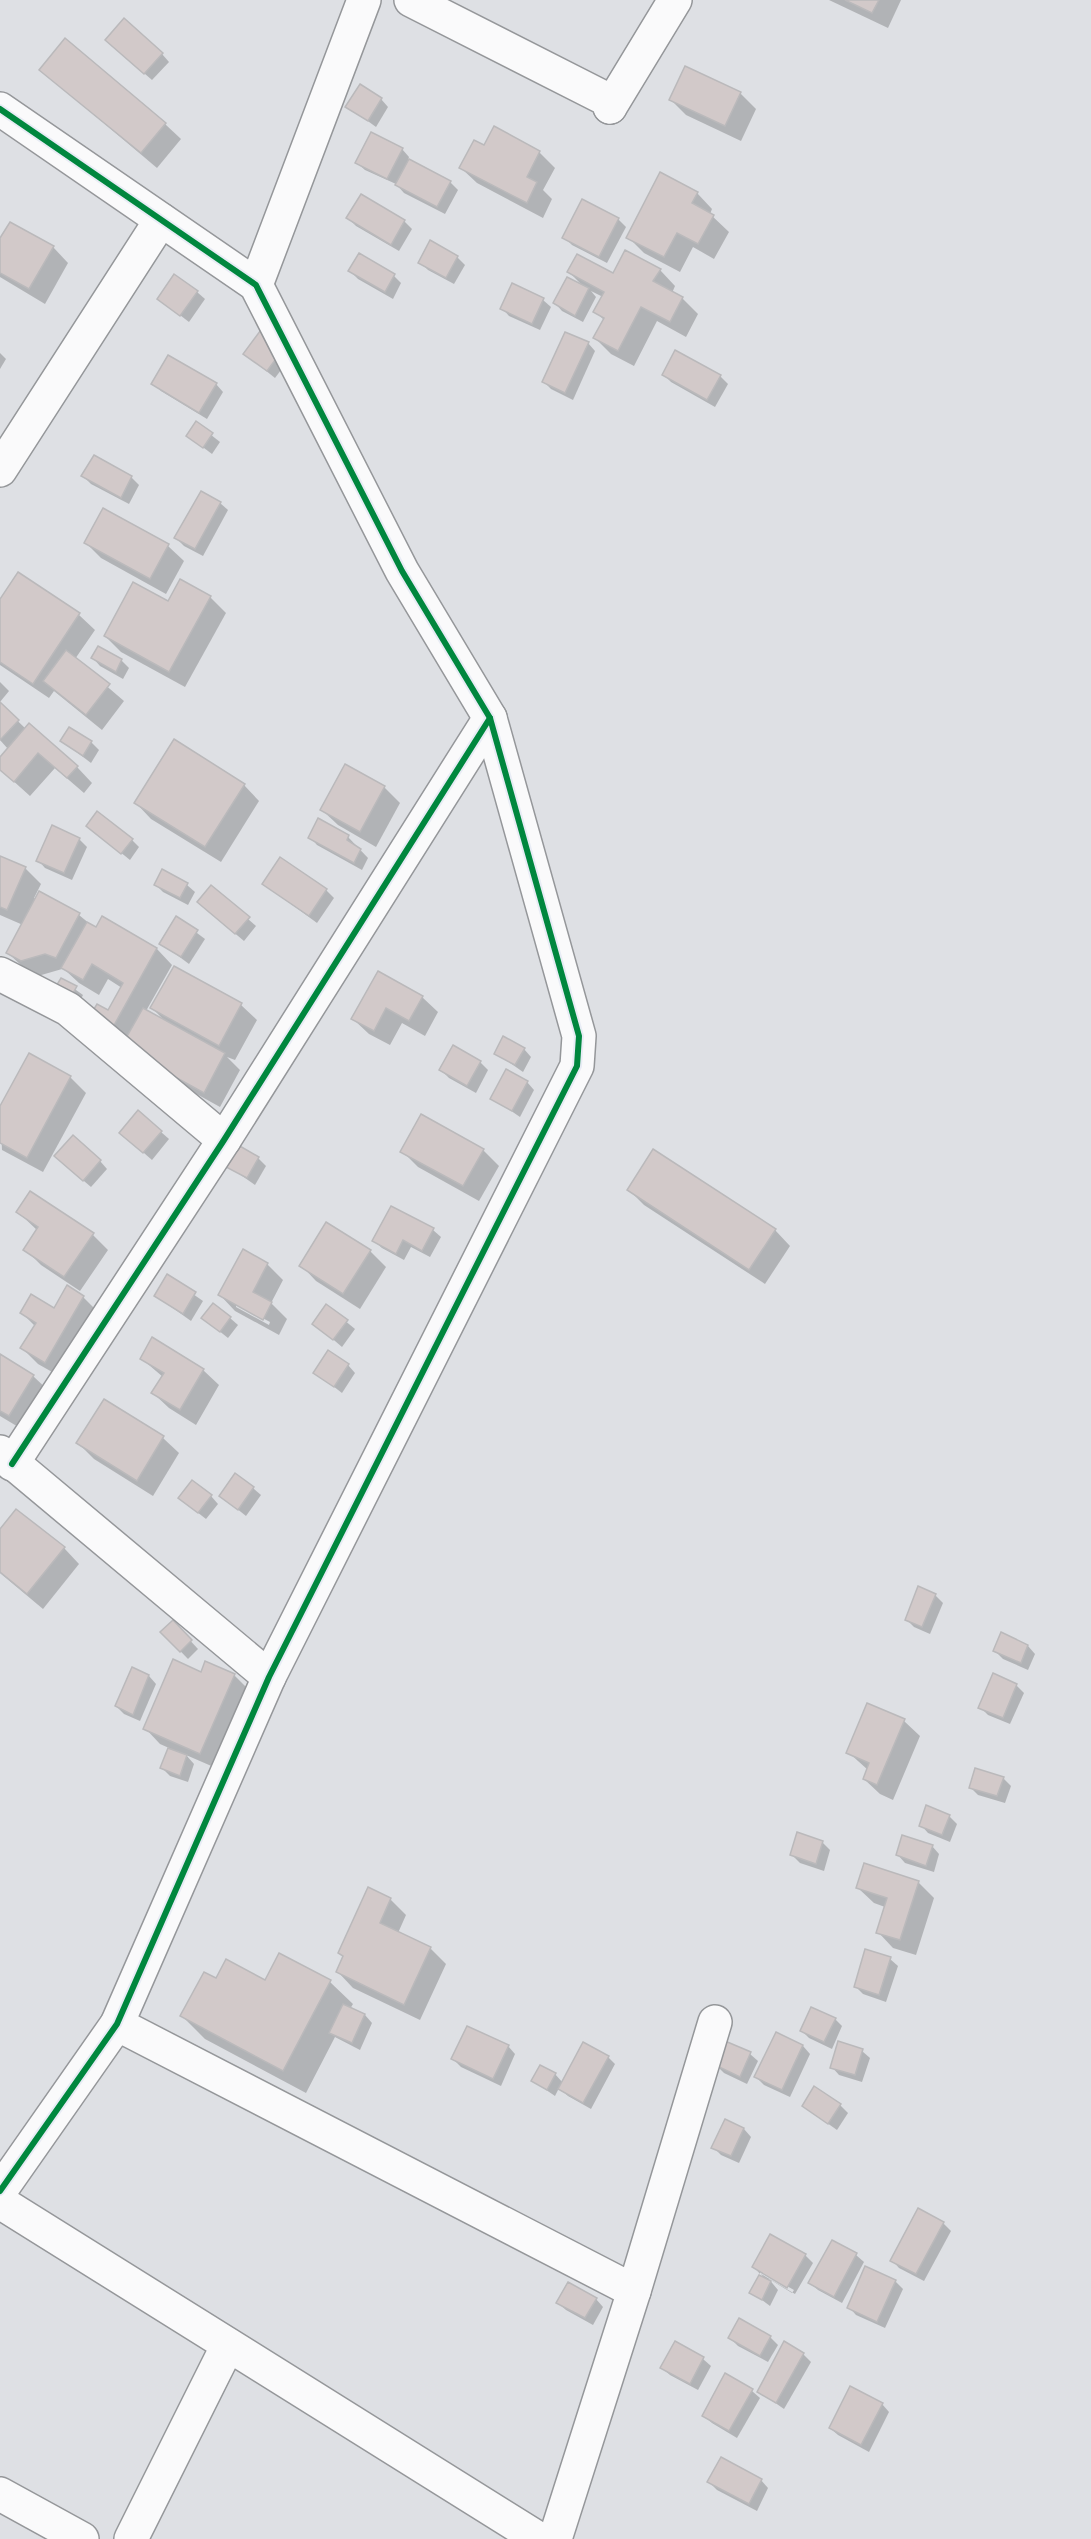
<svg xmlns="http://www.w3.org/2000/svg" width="1091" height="2539" font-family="'Titillium Web',sans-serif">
<rect width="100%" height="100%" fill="#dee0e4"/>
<g fill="#0003" fill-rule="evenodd">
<path d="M829 0H901L888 28Z"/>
<path d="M114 47 162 54 169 62 152 80Z"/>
<path d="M41 70 165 124 181 139 157 168Z"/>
<path d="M740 93 756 109 741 141 686 115 671 100Z"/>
<path d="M381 99 388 107 376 127 347 106Z"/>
<path d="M485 147 539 152 555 168 543 190 552 199 543 218 477 183 461 168Z"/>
<path d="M402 149 409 157 408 160 450 182 458 190 445 214 404 193 396 184 365 170 357 163Z"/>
<path d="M697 193 712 209 710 214 729 232 714 259 693 247 680 272 644 253 628 237Z"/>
<path d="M583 201 618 219 626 227 607 263 572 245 564 237Z"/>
<path d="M348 218 404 221 412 229 399 251 356 226Z"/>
<path d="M0 241 53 247 68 263 45 304 0 277Z"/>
<path d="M457 257 465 265 454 284 428 270 420 262Z"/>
<path d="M660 270 675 286 672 293 682 298 698 314 686 337 657 321 634 366 611 354 595 338 604 320 595 311 603 297 591 291 596 297 583 322 562 311 555 303 583 286 569 272 614 275Z"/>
<path d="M350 271 394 276 401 283 393 299 358 279Z"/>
<path d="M513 285 543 300 551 307 540 330 509 316 502 308Z"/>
<path d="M197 292 205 299 189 322 159 299Z"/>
<path d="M588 343 595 351 573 400 551 389 544 382Z"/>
<path d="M299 346 275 378 245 354Z"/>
<path d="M0 353 6 359 0 369Z"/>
<path d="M664 375 720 376 728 384 715 407 671 382Z"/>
<path d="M153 383 216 384 223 392 207 419 161 391Z"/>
<path d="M196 423 220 442 212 454 188 436Z"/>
<path d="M83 476 131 477 139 485 129 504 91 484Z"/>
<path d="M220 503 228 510 203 556 184 546 176 538Z"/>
<path d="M86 543 168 546 184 561 166 594 101 558Z"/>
<path d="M19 574 79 615 95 630 75 659 124 701 102 730 54 691 49 698 0 665V601Z"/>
<path d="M210 597 226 613 185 687 121 652 105 636 168 603Z"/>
<path d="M93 658 121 660 129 668 123 679 100 666Z"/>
<path d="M0 682 9 691 0 702Z"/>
<path d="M0 704 26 729 77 767 92 783 84 793 55 768 30 796 0 769V759L8 749 0 740Z"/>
<path d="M62 741 91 742 99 750 91 763Z"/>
<path d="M346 766 384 787 400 803 376 847 338 825 322 810Z"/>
<path d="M244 785 259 801 221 862 151 819 136 803Z"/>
<path d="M88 826 132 840 139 847 130 860Z"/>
<path d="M310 837H348L368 858 362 870 317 845Z"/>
<path d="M79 839 87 847 72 880 45 868 38 860Z"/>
<path d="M0 857 25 868 41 884 34 898 79 915 96 929 103 918 157 949 172 965 146 1011 165 1021 152 1008 174 968 241 1005 257 1020 235 1060 227 1057 240 1070 220 1107 139 1062 109 1030V1012L122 988 108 979 99 995 79 983 65 970 62 969 38 976 24 968 8 953 23 925 0 915Z"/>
<path d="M264 884 326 890 334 898 317 923Z"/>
<path d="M156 885H187L195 892 188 905 163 892Z"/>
<path d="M207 910 248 919 256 926 244 941Z"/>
<path d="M177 918 205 939 189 964 161 943Z"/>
<path d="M378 973 422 997 438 1012 425 1036 402 1023 390 1045 369 1034 353 1019Z"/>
<path d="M62 980 83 995 76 1009Z"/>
<path d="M524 1049 531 1057 523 1072 496 1053Z"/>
<path d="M480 1062 488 1070 476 1093 449 1078 441 1070Z"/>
<path d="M70 1077 86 1093 43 1172 2 1150 0 1109Z"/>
<path d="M527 1082 534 1090 520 1117 492 1098Z"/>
<path d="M161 1132 169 1139 152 1160 129 1140Z"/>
<path d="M483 1150 499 1166 479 1201 418 1167 402 1151Z"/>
<path d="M258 1158 266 1166 255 1185 228 1166Z"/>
<path d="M100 1161 107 1169 91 1187 64 1164Z"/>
<path d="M628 1189 775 1230 790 1246 765 1284 644 1205Z"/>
<path d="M392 1208 433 1230 441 1237 430 1257 411 1247 404 1260 382 1248 374 1241Z"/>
<path d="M18 1212 93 1235 108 1250 80 1291 41 1265 25 1249 38 1231Z"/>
<path d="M370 1251 386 1267 360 1309 316 1281 301 1265Z"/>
<path d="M267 1264 283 1280 271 1303 287 1319 279 1335 235 1311 220 1295ZM236 1304 270 1322 269 1325 236 1307Z"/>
<path d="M167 1276 203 1301 191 1321 156 1296Z"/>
<path d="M83 1297 99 1313 61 1377 38 1364 22 1348 36 1327 22 1313 55 1310Z"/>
<path d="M327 1306 355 1329 342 1347 314 1323Z"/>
<path d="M203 1318H230L238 1325 228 1338Z"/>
<path d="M0 1356 33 1376 49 1391 25 1431 0 1416Z"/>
<path d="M142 1359 203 1370 219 1385 196 1425 169 1408 153 1393 163 1377Z"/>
<path d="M348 1365 355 1373 342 1393 315 1372Z"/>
<path d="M105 1401 163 1438 179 1453 153 1496 94 1459 78 1443Z"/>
<path d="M253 1488 261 1495 246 1516 221 1496Z"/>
<path d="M211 1496 218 1504 206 1519 188 1505Z"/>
<path d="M0 1531 64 1548 79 1564 43 1609 0 1573Z"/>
<path d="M935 1595 943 1603 930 1634 914 1627 906 1619Z"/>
<path d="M173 1622 198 1649 188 1659 162 1632Z"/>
<path d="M1028 1646 1035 1654 1028 1670 1003 1659 995 1651Z"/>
<path d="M133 1669 149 1676 156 1684 140 1721 124 1714 116 1706Z"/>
<path d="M202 1674 234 1675 250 1691 216 1768 186 1755 194 1764 188 1782 170 1776 162 1768 169 1748 160 1744 145 1728Z"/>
<path d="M1016 1685 1024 1693 1010 1724 988 1715 980 1707Z"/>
<path d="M904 1721 920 1736 893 1800 880 1794 864 1779 868 1770 848 1752Z"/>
<path d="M1003 1778 1011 1786 1005 1803 978 1795 970 1787Z"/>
<path d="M949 1816 957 1824 950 1842 928 1833 921 1825Z"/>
<path d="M822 1842 830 1850 824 1871 800 1863 792 1855Z"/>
<path d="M932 1846 939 1854 934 1872 905 1863 898 1855Z"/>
<path d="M918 1882 934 1898 916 1955 893 1948 878 1932 885 1907 874 1903 858 1888Z"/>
<path d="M390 1899 406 1915 398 1933 430 1948 446 1964 420 2020 353 1988 338 1972Z"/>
<path d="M890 1959 898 1966 886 2002 863 1994 855 1986Z"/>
<path d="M266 1982H330L353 2004 350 2009 365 2015 372 2023 360 2050 335 2037 306 2093 205 2039 182 2016Z"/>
<path d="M835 2019 842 2026 832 2049 809 2038 802 2031Z"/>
<path d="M508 2046 515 2054 501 2086 461 2067 453 2059Z"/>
<path d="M803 2046 810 2054 790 2097 764 2085 756 2077Z"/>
<path d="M862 2051 870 2058 862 2082 839 2075 832 2067Z"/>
<path d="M750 2054 758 2061 747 2084 724 2073 716 2065Z"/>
<path d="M608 2057 615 2064 591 2109 568 2096 559 2088 555 2096 533 2081 555 2074 563 2083Z"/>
<path d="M840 2105 848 2113 837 2130 803 2106Z"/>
<path d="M725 2121 744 2129 751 2137 739 2163 721 2155 713 2147Z"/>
<path d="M943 2223 951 2231 924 2281 899 2268 892 2260Z"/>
<path d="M832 2242 856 2255 864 2262 842 2303 818 2290 810 2283Z"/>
<path d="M805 2255 813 2263 795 2294 768 2278 778 2290 770 2306 751 2292 765 2279 761 2274 792 2293 794 2290 760 2271V2274L754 2267Z"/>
<path d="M895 2281 903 2289 885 2328 856 2315 849 2307Z"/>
<path d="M596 2299 603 2307 593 2325 566 2310 558 2303Z"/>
<path d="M740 2320 770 2337 778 2345 768 2362 738 2346 730 2338Z"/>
<path d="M675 2343 703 2359 711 2366 698 2390 670 2375 662 2368Z"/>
<path d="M803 2354 811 2362 784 2409 758 2391Z"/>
<path d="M752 2391 760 2398 737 2438 712 2423 704 2416Z"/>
<path d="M882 2404 889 2412 869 2452 838 2435 830 2428Z"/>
<path d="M761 2480 768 2488 757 2511 717 2490 709 2482Z"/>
</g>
<g fill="#d2c9c9" stroke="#bab9bb" stroke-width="1.5">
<path d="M845 0H879L872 13Z"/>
<path d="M124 18 163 53 144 74 105 40Z"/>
<path d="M65 38 166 123 141 153 39 70Z"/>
<path d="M685 66 741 92 725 126 669 100Z"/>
<path d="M360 84 382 98 368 121 345 107Z"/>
<path d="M494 126 540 151 527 177 537 182 527 203 459 168 474 140 484 145Z"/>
<path d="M371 132 403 148 387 179 355 163Z"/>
<path d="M409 159 451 181 437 207 395 185Z"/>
<path d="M660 172 698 192 692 203 714 215 698 244 677 233 664 257 626 238Z"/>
<path d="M361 194 405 220 391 245 346 218Z"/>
<path d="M582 199 619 218 599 257 562 238Z"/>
<path d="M10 222 54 246 29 289 0 273V238Z"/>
<path d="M430 240 458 256 446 278 418 263Z"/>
<path d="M625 250 661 269 653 281 683 297 670 322 641 307 618 351 593 338 604 318 593 312 604 292 567 272 577 254 613 273Z"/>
<path d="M359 253 395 274 385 292 348 271Z"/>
<path d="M174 274 198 291 180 316 157 299Z"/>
<path d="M567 277 589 288 575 316 553 303Z"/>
<path d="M512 283 544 298 532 324 500 309Z"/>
<path d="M269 319 292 337 267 371 243 354Z"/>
<path d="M565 332 589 342 565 393 542 382Z"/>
<path d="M675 350 721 375 707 400 662 375Z"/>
<path d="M168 355 217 383 199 413 151 384Z"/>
<path d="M196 421 213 433 203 448 186 436Z"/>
<path d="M94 455 132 476 121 498 81 476Z"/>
<path d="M201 491 221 502 195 549 174 538Z"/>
<path d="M103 508 169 544 150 579 84 543Z"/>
<path d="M18 572 80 613 33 684 0 662V599Z"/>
<path d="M180 579 211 596 169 672 104 636 133 582 168 601Z"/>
<path d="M98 646 122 659 116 672 91 658Z"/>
<path d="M66 650 110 684 86 715 43 681Z"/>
<path d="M0 702 19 720 0 740Z"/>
<path d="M29 723 78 766 67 778 38 753 14 782 0 770V757Z"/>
<path d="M69 727 92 741 83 756 60 741Z"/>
<path d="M174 739 245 784 205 847 134 803Z"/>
<path d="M345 764 385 786 360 832 320 810Z"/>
<path d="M97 811 133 839 121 854 86 826Z"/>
<path d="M318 818 349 835 347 840 361 849 354 863 308 838Z"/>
<path d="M52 825 80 838 64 873 36 861Z"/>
<path d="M0 856 26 867 7 910 0 907Z"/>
<path d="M280 857 327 889 309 916 262 884Z"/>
<path d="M162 869 188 883 180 898 154 885Z"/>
<path d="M211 885 250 917 235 934 197 902Z"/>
<path d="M39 891 80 913 56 958 45 954 21 961 6 953Z"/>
<path d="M102 916 157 948 113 1027 91 1014 97 1004 108 1010 123 983 92 964 83 980 61 968 87 922 96 927Z"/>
<path d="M176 916 198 930 181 957 159 944Z"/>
<path d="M174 966 242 1003 219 1046 150 1008Z"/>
<path d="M378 971 423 996 409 1021 386 1008 374 1031 351 1019Z"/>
<path d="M61 978 77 986 68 1002 52 993Z"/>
<path d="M143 1008 225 1053 204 1093 121 1047Z"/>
<path d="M503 1036 525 1048 515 1065 494 1054Z"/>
<path d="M453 1045 481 1061 467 1086 439 1070Z"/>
<path d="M29 1053 71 1076 27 1158 0 1143V1106Z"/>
<path d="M506 1069 528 1081 512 1111 490 1099Z"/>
<path d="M138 1110 162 1131 143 1153 119 1133Z"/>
<path d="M421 1114 484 1149 463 1186 400 1152Z"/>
<path d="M73 1135 101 1160 83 1181 54 1156Z"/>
<path d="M238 1145 259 1157 247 1178 226 1167Z"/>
<path d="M653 1149 776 1229 749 1270 627 1190Z"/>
<path d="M30 1191 94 1233 64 1277 23 1250 38 1227 16 1212Z"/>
<path d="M391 1206 434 1228 422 1251 403 1240 396 1254 372 1241Z"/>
<path d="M326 1222 371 1250 343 1294 299 1266Z"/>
<path d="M243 1249 268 1263 253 1292 272 1302 263 1320 218 1295Z"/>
<path d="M167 1274 196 1292 183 1314 154 1296Z"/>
<path d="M67 1285 84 1296 45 1363 20 1348 36 1323 20 1313 31 1294 54 1308Z"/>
<path d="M213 1303 231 1317 220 1332 201 1318Z"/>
<path d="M326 1304 348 1320 333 1340 312 1324Z"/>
<path d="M152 1337 204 1369 180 1410 151 1393 164 1373 140 1359Z"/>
<path d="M328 1350 349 1364 334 1387 313 1373Z"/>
<path d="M0 1354 34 1375 9 1416 0 1411Z"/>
<path d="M104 1399 164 1436 137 1481 76 1443Z"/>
<path d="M235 1473 254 1487 238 1510 219 1496Z"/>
<path d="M192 1480 212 1495 198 1513 178 1498Z"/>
<path d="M16 1509 65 1547 27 1594 0 1572V1529Z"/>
<path d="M918 1586 936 1594 922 1627 905 1620Z"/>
<path d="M173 1620 192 1640 180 1652 160 1632Z"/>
<path d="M1001 1632 1028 1645 1021 1663 993 1651Z"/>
<path d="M173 1659 201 1672 205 1661 235 1674 200 1754 143 1729Z"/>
<path d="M132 1667 149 1675 133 1715 115 1706Z"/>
<path d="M993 1673 1017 1684 1003 1718 978 1708Z"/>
<path d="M867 1703 905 1719 877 1785 863 1779 869 1763 846 1753Z"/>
<path d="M168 1748 187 1755 180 1776 160 1768Z"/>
<path d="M975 1768 1004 1777 997 1796 969 1788Z"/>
<path d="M926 1805 950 1815 942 1835 919 1826Z"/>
<path d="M797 1832 823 1841 816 1864 790 1855Z"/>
<path d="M902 1835 933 1845 926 1866 896 1855Z"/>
<path d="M864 1863 919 1881 900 1940 876 1933 887 1898 856 1888Z"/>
<path d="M368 1887 391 1898 380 1923 431 1947 404 2005 336 1972 343 1956 338 1953Z"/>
<path d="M865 1949 891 1957 879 1995 854 1987Z"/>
<path d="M279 1953 331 1980 283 2071 180 2016 204 1972 216 1978 226 1959 265 1980Z"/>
<path d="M343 2004 365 2014 352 2043 329 2033Z"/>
<path d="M811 2007 836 2018 824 2042 800 2031Z"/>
<path d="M467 2026 509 2045 493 2079 451 2059Z"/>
<path d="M776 2032 803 2045 782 2090 754 2077Z"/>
<path d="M725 2041 751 2052 740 2077 715 2065Z"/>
<path d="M838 2041 863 2049 855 2075 830 2068Z"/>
<path d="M583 2042 609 2056 583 2103 558 2089Z"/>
<path d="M540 2065 556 2073 547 2090 531 2081Z"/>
<path d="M814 2086 841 2104 828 2124 802 2106Z"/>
<path d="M725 2119 744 2128 731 2156 711 2148Z"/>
<path d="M918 2208 944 2222 916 2274 890 2261Z"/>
<path d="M770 2234 806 2254 787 2288 752 2267Z"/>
<path d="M832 2240 857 2253 834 2297 808 2283Z"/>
<path d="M865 2266 896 2280 877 2322 847 2308Z"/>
<path d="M759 2275 771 2281 762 2300 749 2293Z"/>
<path d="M568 2282 597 2298 585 2318 556 2303Z"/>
<path d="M739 2318 771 2336 760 2356 728 2338Z"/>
<path d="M675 2341 704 2357 690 2384 660 2368Z"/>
<path d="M784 2341 804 2353 776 2403 757 2392Z"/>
<path d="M725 2373 753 2389 729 2431 702 2416Z"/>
<path d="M850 2386 883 2403 861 2445 829 2428Z"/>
<path d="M721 2457 762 2479 749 2504 707 2482Z"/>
</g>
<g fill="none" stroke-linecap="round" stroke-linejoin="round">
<defs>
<g id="minor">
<path d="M411 0 608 100 610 107"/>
<path d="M610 107 675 0"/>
<path d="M0 109 256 285 402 571 490 718 579 1036 577 1066 269 1677 117 2024 0 2191"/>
<path d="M256 285 364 0"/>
<path d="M0 470 161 220"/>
<path d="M0 974 68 1009 224 1140"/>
<path d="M0 1452 269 1677"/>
<path d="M12 1464 224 1140 490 718"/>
<path d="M117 2024 634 2291"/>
<path d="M0 2202 539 2539"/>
<path d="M0 2494 82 2539"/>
<path d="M131 2539 228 2345"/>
<path d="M555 2539 634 2291 715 2022"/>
</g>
</defs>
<use href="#minor" stroke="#95979a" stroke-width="36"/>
<use href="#minor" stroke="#fafafb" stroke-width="33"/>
<defs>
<g id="cycleway">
<path d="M0 109 256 285 402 571 490 718 579 1036 577 1066 269 1677 117 2024 0 2191"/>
<path d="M12 1464 224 1140 490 718"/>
</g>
</defs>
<use href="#cycleway" stroke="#e8ecf5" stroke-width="10"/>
<use href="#cycleway" stroke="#00873e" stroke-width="6"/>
</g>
</svg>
